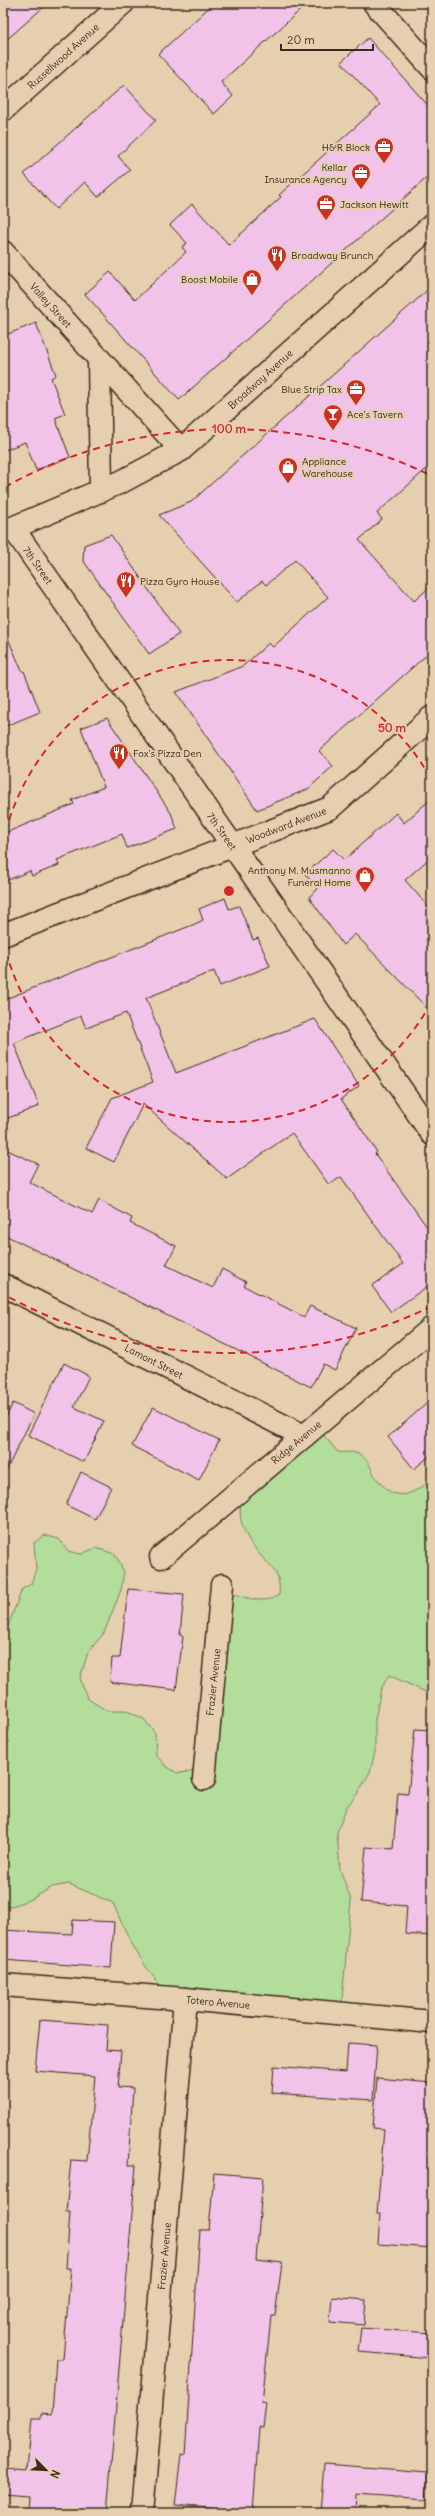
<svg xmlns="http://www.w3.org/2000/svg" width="435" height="2516" font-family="Delius,sans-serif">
<rect width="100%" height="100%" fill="#e6cfaf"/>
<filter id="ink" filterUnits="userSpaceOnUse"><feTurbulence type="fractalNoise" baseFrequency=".025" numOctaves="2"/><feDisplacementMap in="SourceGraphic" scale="8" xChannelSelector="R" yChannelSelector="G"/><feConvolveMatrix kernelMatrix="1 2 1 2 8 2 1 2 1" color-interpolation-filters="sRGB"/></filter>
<g filter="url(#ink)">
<path fill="#b2dd9a" stroke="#76845c" d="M318 1429 338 1452C343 1453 352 1451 356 1453 371 1459 370 1470 377 1479 396 1504 412 1495 432 1479V1695L389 1675 381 1689 375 1720V1752L370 1772 358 1793 346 1808 337 1833 340 1869 351 1900 341 2011 167 1993C142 1966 127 1937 113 1903L69 1884 52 1887 32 1899 3 1909V1639L22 1589 31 1584 36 1569 34 1543 44 1535 59 1539 68 1551 81 1554 96 1548 115 1554 124 1572 121 1590 104 1633 88 1652 80 1679 87 1698 107 1711H127L144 1719 155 1733 156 1755 166 1766 177 1773 191 1772 202 1764 225 1591C242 1596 263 1606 279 1595 281 1575 274 1570 261 1556 245 1537 234 1518 244 1493 246 1486 308 1438 318 1429Z"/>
<g fill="#f1c3e8" stroke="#3b2a1e">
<path d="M3 3H48L3 43Z"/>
<path d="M214 3H308L221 82 233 96 214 114 158 54Z"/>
<path d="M368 38 432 110V173L179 400 85 294 110 272 135 300 186 252 182 247 187 243 170 225 192 204 229 245 281 197 279 195 380 105 341 62Z"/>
<path d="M124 85 156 120 118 156 130 170 98 197 85 182 56 209 24 174Z"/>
<path d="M432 286V464L377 513 382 519 359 540 414 601 432 585V650L319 751 333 766 308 789 257 810 176 692 243 666 269 643 273 647 328 597 295 560 266 585 262 581 237 602 159 515 191 502Z"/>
<path d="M36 323 56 375 51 378 65 414 55 418 70 457 36 470 25 442 3 451V336Z"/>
<path d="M111 535 179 634 149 654 83 560 84 545Z"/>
<path d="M3 627 22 671H24L40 712 3 727Z"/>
<path d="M107 718 171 813 177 829 127 848 122 834 57 860 59 865 32 876 30 871 3 882V834L74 804 72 800 104 787 81 728Z"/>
<path d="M432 798V856L405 880 432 911V1013L355 934 343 945 309 897 318 889 305 874 333 849 344 860 396 813 404 823Z"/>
<path d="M225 898 229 909 239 906 253 940 258 938 270 966 220 986 214 971 146 998 176 1073 315 1019 359 1086 341 1099 377 1152 375 1154 432 1234V1283L391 1312 372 1286 403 1264 341 1177 329 1185 292 1133 227 1179 143 1104 114 1162 86 1148 112 1098 153 1082 126 1013 86 1028 81 1016 14 1043 39 1106 3 1120V1000L195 924 203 920 199 909Z"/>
<path d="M3 1148 38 1164 29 1182 92 1214 99 1200 132 1218 130 1223 176 1246 166 1265 213 1288 222 1269 246 1282 244 1286 304 1317 310 1306 356 1328 335 1370 323 1364 311 1387 3 1234Z"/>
<path d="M64 1363 89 1376 74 1407 104 1421 84 1462 28 1435Z"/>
<path d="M432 1399V1454L414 1469 388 1437Z"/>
<path d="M13 1403 34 1414 3 1477V1423Z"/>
<path d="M153 1407 219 1440 199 1480 132 1446Z"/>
<path d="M81 1472 111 1487 95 1519 66 1505Z"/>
<path d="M128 1589 184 1594 180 1635 183 1636 176 1690 110 1682 112 1658H120Z"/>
<path d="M415 1729 432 1730V1936L405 1934 407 1906 361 1902 366 1847 393 1849 398 1793 408 1794Z"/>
<path d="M73 1920 114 1922 111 1968 3 1960V1930L72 1934Z"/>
<path d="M40 2020 108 2025 106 2050 121 2051 118 2087 133 2088 128 2165H136L107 2513H27L28 2496 3 2494 5 2468 27 2470 32 2419H41V2413L52 2414 56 2359H63L71 2268H66L70 2212H66L71 2160 87 2161 95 2076 35 2071Z"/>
<path d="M348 2043 377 2045 373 2100 272 2093 274 2066 346 2072Z"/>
<path d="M377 2078 432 2083V2248L378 2244 380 2214H377L384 2129 373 2128Z"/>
<path d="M214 2173 263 2177 256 2260 282 2263 275 2316H271L262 2403 266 2404 263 2428 259 2427 253 2512 175 2505 181 2454 185 2455 200 2230H209Z"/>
<path d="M332 2297 366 2300 364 2325 330 2322Z"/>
<path d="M361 2328 432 2333V2358L358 2352Z"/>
<path d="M324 2464 428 2472 426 2500 356 2495 355 2513H320Z"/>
</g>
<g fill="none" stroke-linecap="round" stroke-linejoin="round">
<defs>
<g id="minor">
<path d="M374 3 432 68"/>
<path d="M3 110 123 3"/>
<path d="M3 252 181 450"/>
<path d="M99 359 101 491"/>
<path d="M3 935 330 808 432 717"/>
<path d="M3 1285 304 1436"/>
<path d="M161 1557 432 1328"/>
<path d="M204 1779 222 1585"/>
<path d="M3 1985 185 1999 432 2022"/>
<path d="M142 2513 185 1999"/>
</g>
<g id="tertiary">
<path d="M13 528 432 1134"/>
<path d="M3 532 121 482 181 450 432 225"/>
</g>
</defs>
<use href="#minor" stroke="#3b2a1e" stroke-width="25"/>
<use href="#tertiary" stroke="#3b2a1e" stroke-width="25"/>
<use href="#minor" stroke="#e6cfaf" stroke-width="22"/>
<use href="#tertiary" stroke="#e6cfaf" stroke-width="22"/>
</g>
</g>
<g fill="none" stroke="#d62828" stroke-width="2" stroke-dasharray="7 5">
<path d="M431 1003A231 231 0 0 1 3 939M3 843A231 231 0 0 1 431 779"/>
<path d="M432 1306A462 462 0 0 1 5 1295M5 487A462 462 0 0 1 432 476"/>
</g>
<defs>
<symbol id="office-pin" viewBox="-11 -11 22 30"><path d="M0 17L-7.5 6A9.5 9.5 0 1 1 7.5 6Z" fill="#c8321e" stroke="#e6cfaf"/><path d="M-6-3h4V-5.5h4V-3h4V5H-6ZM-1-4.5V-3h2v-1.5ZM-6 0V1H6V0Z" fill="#fff"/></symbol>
<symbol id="restaurant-pin" viewBox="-11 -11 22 30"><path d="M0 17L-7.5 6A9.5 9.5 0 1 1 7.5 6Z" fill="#c8321e" stroke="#e6cfaf"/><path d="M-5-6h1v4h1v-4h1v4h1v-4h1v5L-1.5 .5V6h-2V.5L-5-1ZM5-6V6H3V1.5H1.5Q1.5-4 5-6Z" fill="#fff"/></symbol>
<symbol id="shop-pin" viewBox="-11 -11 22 30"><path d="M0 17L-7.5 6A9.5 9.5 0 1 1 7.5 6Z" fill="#c8321e" stroke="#e6cfaf"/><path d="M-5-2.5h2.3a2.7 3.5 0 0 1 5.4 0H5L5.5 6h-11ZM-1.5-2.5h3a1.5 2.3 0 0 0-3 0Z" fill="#fff"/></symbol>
<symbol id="bar-pin" viewBox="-11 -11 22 30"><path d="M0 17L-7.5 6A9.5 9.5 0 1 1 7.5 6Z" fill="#c8321e" stroke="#e6cfaf"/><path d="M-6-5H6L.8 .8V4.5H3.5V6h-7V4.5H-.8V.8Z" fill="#fff"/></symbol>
</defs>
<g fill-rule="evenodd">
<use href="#office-pin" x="373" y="136" width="22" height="30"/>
<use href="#office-pin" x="350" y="162" width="22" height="30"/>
<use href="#office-pin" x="315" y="193" width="22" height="30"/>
<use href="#restaurant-pin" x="266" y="244" width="22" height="30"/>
<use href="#shop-pin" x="241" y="268" width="22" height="30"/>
<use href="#office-pin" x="345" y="378" width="22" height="30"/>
<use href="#bar-pin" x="322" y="403" width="22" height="30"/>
<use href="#shop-pin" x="277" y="456" width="22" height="30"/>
<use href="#restaurant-pin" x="115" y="570" width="22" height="30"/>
<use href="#restaurant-pin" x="108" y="742" width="22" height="30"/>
<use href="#shop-pin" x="354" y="865" width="22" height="30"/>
</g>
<g text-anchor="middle" stroke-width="4" stroke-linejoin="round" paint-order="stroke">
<g font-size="10" fill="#3b2a1e" stroke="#e6cfaf">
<text transform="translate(63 56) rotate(-42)" y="4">Russellwood Avenue</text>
<text transform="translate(51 305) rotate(48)" y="4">Valley Street</text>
<text transform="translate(260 379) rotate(-42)" y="4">Broadway Avenue</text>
<text transform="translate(38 565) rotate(55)" y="4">7th Street</text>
<text transform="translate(286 825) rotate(-21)" y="4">Woodward Avenue</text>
<text transform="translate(222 831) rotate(55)" y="4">7th Street</text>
<text transform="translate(154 1361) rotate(27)" y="4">Lamont Street</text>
<text transform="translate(296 1442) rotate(-40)" y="4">Ridge Avenue</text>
<text transform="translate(213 1682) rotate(-84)" y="4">Frazier Avenue</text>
<text transform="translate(218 2002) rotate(5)" y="4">Totero Avenue</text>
<text transform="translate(164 2256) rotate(-85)" y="4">Frazier Avenue</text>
</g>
<g font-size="10" fill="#3b2a1e" stroke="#e6cfaf" text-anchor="start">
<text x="370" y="151" text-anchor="end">H&amp;R Block</text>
<text x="347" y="171" text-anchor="end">Kellar<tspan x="347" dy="12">Insurance Agency</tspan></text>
<text x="340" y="208">Jackson Hewitt</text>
<text x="291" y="259">Broadway Brunch</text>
<text x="238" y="283" text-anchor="end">Boost Mobile</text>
<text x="342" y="393" text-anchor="end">Blue Strip Tax</text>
<text x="347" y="418">Ace's Tavern</text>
<text x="302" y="465">Appliance<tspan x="302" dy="12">Warehouse</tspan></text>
<text x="140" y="585">Pizza Gyro House</text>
<text x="133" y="757">Fox's Pizza Den</text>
<text x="351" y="874" text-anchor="end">Anthony M. Musmanno<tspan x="351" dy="12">Funeral Home</tspan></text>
</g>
</g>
<circle cx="229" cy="891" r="6" fill="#d62828" stroke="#e6cfaf" stroke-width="2"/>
<g font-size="12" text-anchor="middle" font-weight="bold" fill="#d62828" stroke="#e6cfaf" stroke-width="4" stroke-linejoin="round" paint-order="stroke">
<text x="229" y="433">100 m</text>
<text x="392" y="732">50 m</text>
</g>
<rect width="435" height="2516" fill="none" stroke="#e6cfaf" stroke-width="16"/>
<rect x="8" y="8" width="419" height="2500" fill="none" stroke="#3b2a1e" stroke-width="1.5" filter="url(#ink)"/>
<g transform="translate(46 2470) rotate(114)" stroke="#e6cfaf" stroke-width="3" paint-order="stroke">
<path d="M0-3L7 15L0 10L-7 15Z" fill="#3b2a1e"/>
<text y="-6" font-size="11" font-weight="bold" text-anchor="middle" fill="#3b2a1e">N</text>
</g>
<path d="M281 44v6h92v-6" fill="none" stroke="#3b2a1e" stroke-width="2"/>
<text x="287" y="44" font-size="12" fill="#3b2a1e" stroke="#e6cfaf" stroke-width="3" paint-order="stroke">20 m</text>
</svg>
